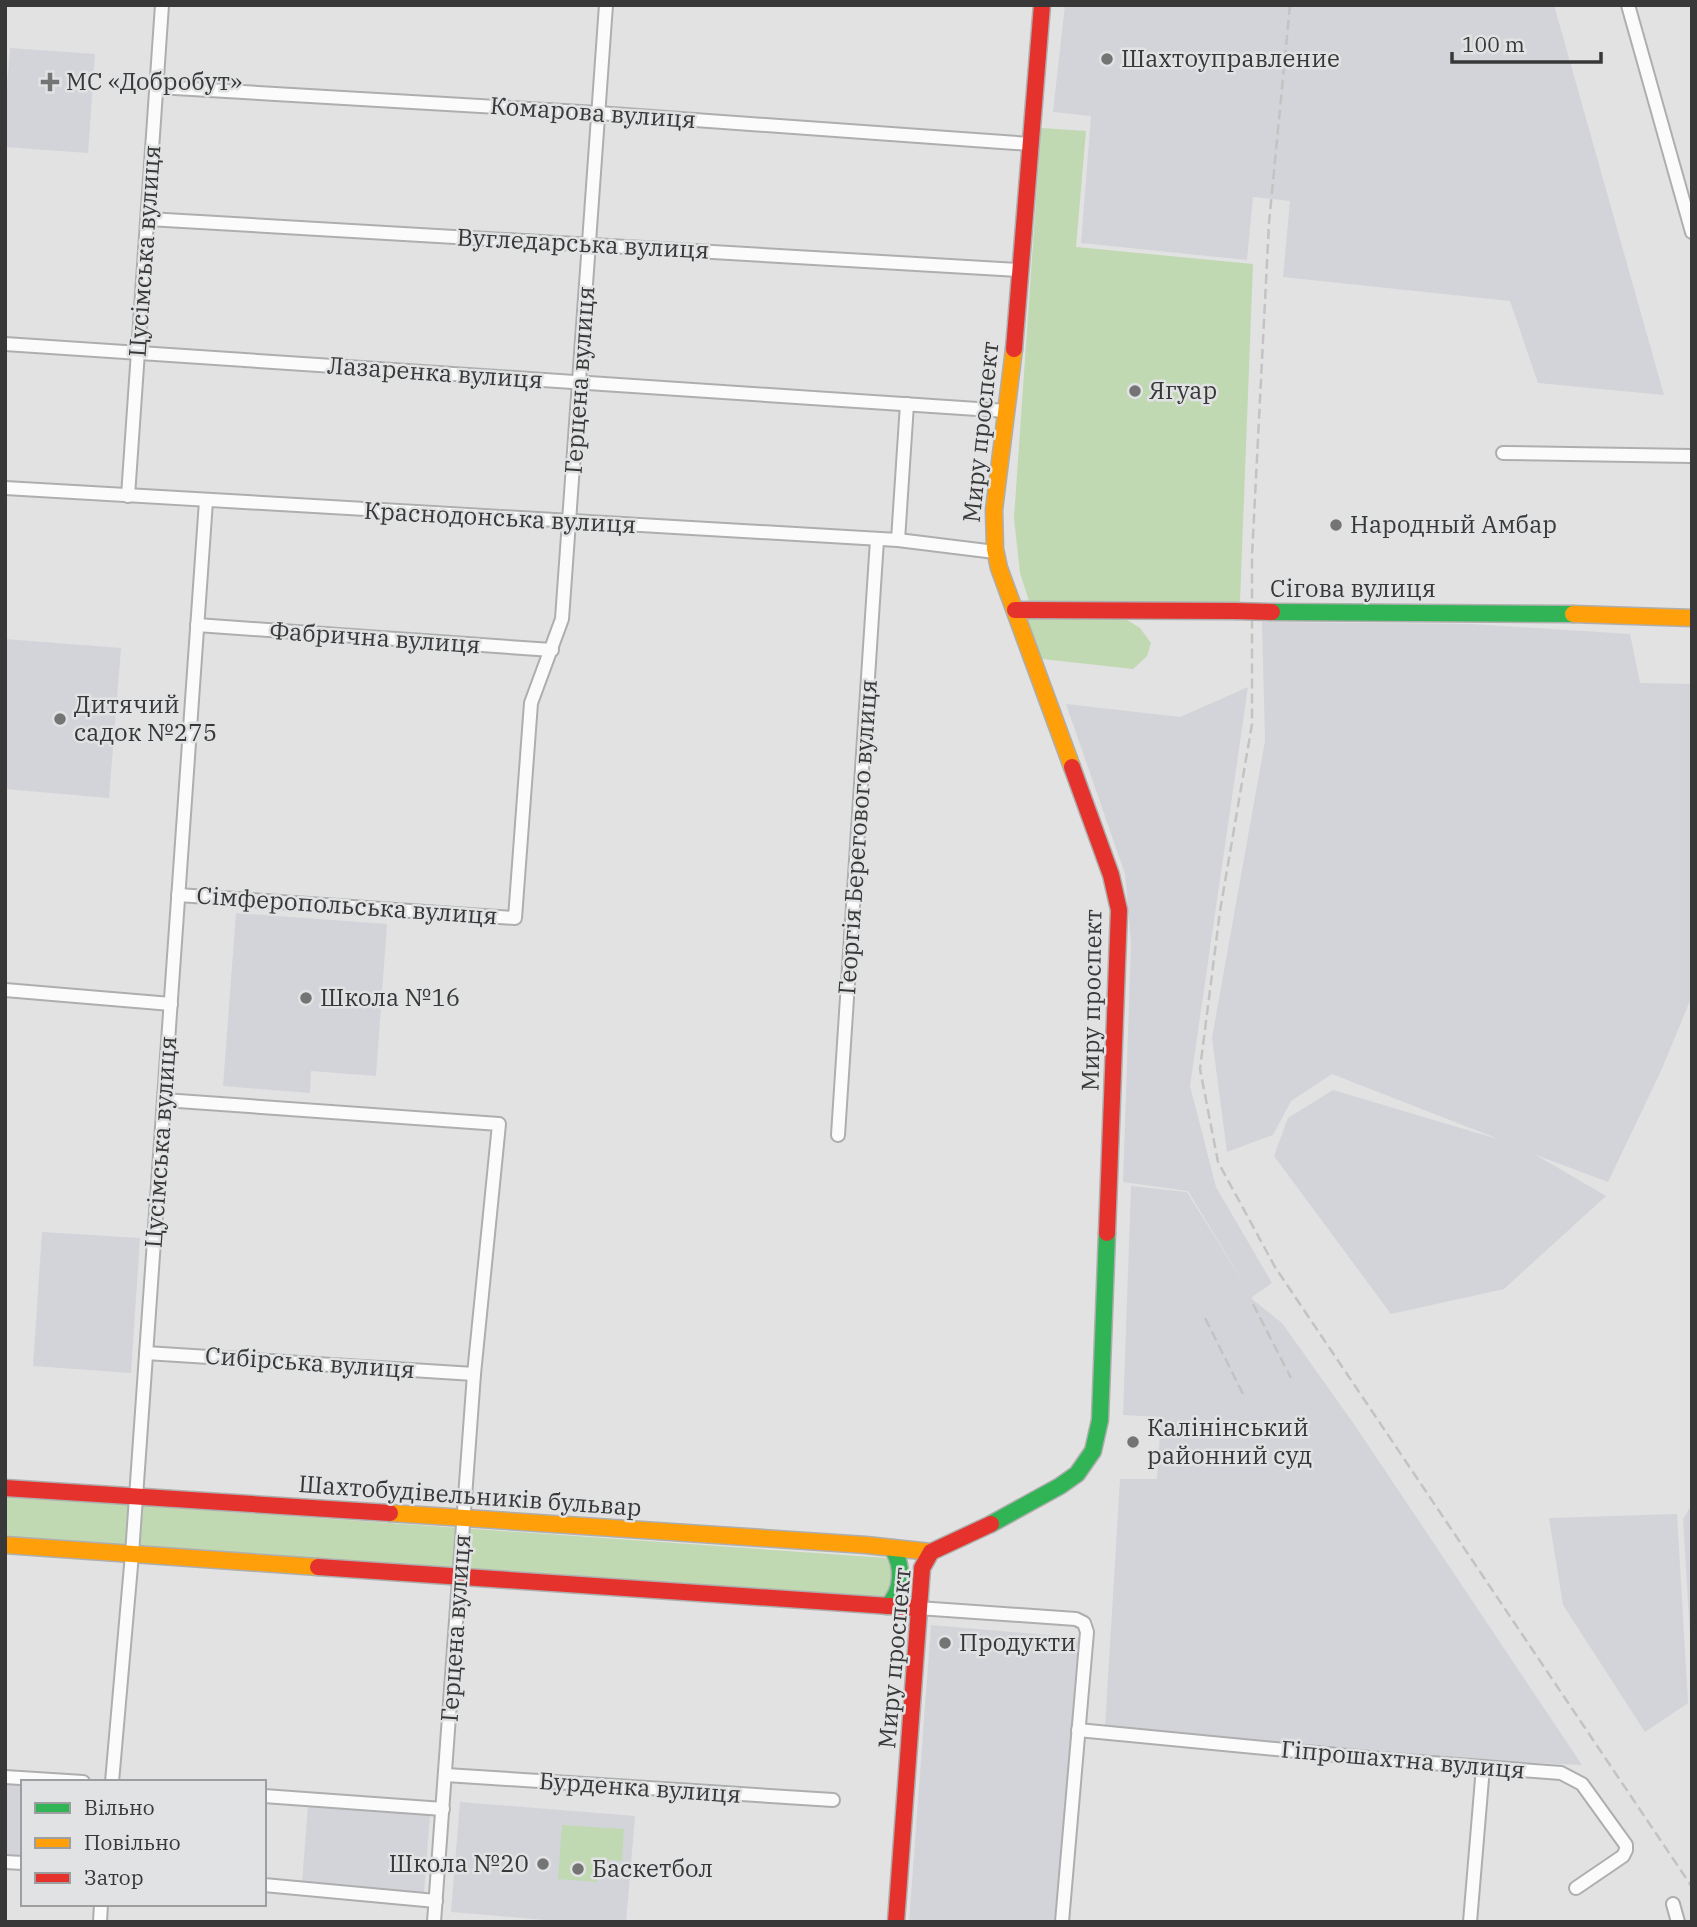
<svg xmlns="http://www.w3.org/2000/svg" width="1697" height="1927" font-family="'IBM Plex Serif',serif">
<rect width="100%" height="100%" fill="#e2e2e2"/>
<g fill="#d3d4d9">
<path d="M1065 5H1554L1664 395 1538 383 1510 301 1283 277 1290 201 1253 197 1247 260 1081 243 1091 116 1053 112Z"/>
<path d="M10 48 95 54 88 153 5 147V110Z"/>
<path d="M1262 622 1472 624 1630 634 1640 683 1692 684V996L1661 1071 1608 1182 1536 1155 1606 1196 1504 1289 1391 1314 1274 1156 1288 1118 1333 1090 1501 1140 1332 1074 1291 1101 1273 1135 1227 1152 1212 1038 1265 741Z"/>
<path d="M5 639 121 648 109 798 5 789Z"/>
<path d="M1248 687 1190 1086 1216 1187 1272 1283 1252 1297V1299L1282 1323 1307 1358 1356 1427 1582 1765 1439 1759 1105 1727 1120 1479H1157L1161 1417 1123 1415 1131 1186 1187 1192 1251 1295 1188 1191 1123 1182 1131 943 1125 874 1066 704 1180 717Z"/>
<path d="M236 913 387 924 376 1076 311 1071 310 1093 223 1086Z"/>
<path d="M42 1232 140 1238 131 1373 33 1366Z"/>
<path d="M1692 1504V1670L1683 1519Z"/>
<path d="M1677 1514 1688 1703 1645 1732 1563 1605 1549 1518Z"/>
<path d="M931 1625 1082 1638 1056 1922H909Z"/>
<path d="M5 1783 23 1785V1859L5 1857Z"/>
<path d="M460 1802 635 1816 626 1922H568L451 1912Z"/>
<path d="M308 1805 430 1815 424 1892 302 1883Z"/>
</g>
<g fill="#c0d9b2">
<path d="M1041 128 1086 131 1076 247 1253 264 1240 602 1029 601 1020 573 1014 518Z"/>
<path d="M1032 610 1113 611 1140 628 1151 643 1147 656 1133 669 1042 659 1033 649 1024 620Z"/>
<path d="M5 1496 887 1558C896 1565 894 1586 888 1596L882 1597 5 1538Z"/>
<path d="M562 1825 624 1829 622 1861 599 1859 597 1882 558 1879Z"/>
</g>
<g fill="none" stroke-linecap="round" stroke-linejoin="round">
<defs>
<g id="street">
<path d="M1628 5 1692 232"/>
<path d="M157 87 598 113 1030 144"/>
<path d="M148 219 1019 270"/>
<path d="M5 344 1007 411"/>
<path d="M1503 453 1692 456"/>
<path d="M5 488 898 540 995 552"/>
<path d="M128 496 162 5"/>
<path d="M898 540 907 404"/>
<path d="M197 625 552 650"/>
<path d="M178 895 515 918 531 703 562 619 606 5"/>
<path d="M5 990 171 1004"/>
<path d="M164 1100 499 1124 474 1374 434 1922"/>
<path d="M838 1135 877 540"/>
<path d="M146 1353 474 1374"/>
<path d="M918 1608 1076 1619 1084 1623 1087 1632 1062 1922"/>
<path d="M1078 1730 1379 1759 1561 1773 1582 1784 1626 1845V1850L1623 1856 1576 1888"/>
<path d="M446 1775 833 1800"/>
<path d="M5 1777 83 1782"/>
<path d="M112 1782 132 1554 206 501"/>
<path d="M264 1796 443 1809"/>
<path d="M5 1862 23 1863"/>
<path d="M264 1885 436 1901"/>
<path d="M1673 1904 1678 1922"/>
<path d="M100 1922 101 1904"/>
<path d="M1470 1922 1483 1767"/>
</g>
<g id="fast">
<path d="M1272 612 1573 614"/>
<path d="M991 1524 1060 1486 1077 1474 1093 1451 1100 1420 1107 1233"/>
<path d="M887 1606C903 1592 904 1566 892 1548"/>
</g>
<g id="slow">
<path d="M1014 349 994 510 995 549 999 568 1072 767"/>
<path d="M1573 614 1692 618"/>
<path d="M390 1513 866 1545 931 1552"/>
<path d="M5 1545 318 1567"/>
</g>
<g id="jam">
<path d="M1014 349 1042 5"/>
<path d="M1015 610 1235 611"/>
<path d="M1072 767 1111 875 1119 910 1107 1233"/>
<path d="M5 1488 390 1513"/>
<path d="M318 1567 918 1608"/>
<path d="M896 1922 922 1568 931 1552 991 1524"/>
</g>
</defs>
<use href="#street" stroke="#aeaeae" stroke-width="16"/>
<use href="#fast" stroke="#aeaeae" stroke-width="19"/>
<use href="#slow" stroke="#aeaeae" stroke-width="19"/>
<use href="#jam" stroke="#aeaeae" stroke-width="19"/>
<use href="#street" stroke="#fbfbfb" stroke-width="12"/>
<use href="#fast" stroke="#30b455" stroke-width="16"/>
<use href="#slow" stroke="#ff9f0a" stroke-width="16"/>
<use href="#jam" stroke="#e5322d" stroke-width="16"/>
<g stroke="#c3c3c3" stroke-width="2.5" stroke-dasharray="10 5" stroke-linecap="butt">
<path d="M1290 5 1269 223 1252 556V724L1220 911 1200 1069 1218 1162 1275 1267 1692 1887"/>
<path d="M1253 1304 1291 1378"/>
<path d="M1205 1318 1245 1398"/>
</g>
<defs>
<path id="jam-bridge" d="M1235 611 1272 612"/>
</defs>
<use href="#jam-bridge" stroke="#aeaeae" stroke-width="19" stroke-linecap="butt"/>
<use href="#jam-bridge" stroke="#e5322d" stroke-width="16"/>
</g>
<g fill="#747474" stroke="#e1e2e3" stroke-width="2.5">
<circle cx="1107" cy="59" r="7"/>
<path d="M46.5 71.5h7v7h7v7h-7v7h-7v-7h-7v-7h7z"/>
<circle cx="1135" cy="391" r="7"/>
<circle cx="1336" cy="525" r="7"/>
<circle cx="60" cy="719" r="7"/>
<circle cx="306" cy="998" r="7"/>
<circle cx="1133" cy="1442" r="7"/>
<circle cx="945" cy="1643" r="7"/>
<circle cx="543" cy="1864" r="7"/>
<circle cx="578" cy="1869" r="7"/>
</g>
<g text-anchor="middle" stroke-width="5" stroke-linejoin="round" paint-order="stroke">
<g font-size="24" fill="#383838" stroke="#e1e2e3" text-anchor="start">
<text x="1121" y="67">Шахтоуправление</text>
<text x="66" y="90">МС «Добробут»</text>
<text x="1149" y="399">Ягуар</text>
<text x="1350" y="533">Народный Амбар</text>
<text x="74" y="713">Дитячий<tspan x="74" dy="28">садок №275</tspan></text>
<text x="320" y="1006">Школа №16</text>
<text x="1147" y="1436">Калінінський<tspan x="1147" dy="28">районний суд</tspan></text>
<text x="959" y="1651">Продукти</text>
<text x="529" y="1872" text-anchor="end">Школа №20</text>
<text x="592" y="1877">Баскетбол</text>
</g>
<g font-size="24" fill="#383838" stroke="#e1e2e3">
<text transform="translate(593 113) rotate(4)" y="8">Комарова вулиця</text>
<text transform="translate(583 244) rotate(3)" y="8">Вугледарська вулиця</text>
<text transform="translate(145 251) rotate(-86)" y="8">Цусімська вулиця</text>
<text transform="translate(435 373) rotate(4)" y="8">Лазаренка вулиця</text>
<text transform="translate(580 380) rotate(-86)" y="8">Герцена вулиця</text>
<text transform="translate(981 432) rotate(-84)" y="8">Миру проспект</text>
<text transform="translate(500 518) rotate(3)" y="8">Краснодонська вулиця</text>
<text x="1353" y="597">Сігова вулиця</text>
<text transform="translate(375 638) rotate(4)" y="8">Фабрична вулиця</text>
<text transform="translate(858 837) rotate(-86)" y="8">Георгія Берегового вулиця</text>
<text transform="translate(347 906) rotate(4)" y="8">Сімферопольська вулиця</text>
<text transform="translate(1092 1000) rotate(-89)" y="8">Миру проспект</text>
<text transform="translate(161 1142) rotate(-86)" y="8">Цусімська вулиця</text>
<text transform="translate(310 1363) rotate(4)" y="8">Сибірська вулиця</text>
<text transform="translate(470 1496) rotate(4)" y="8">Шахтобудівельників бульвар</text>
<text transform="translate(456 1628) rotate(-86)" y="8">Герцена вулиця</text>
<text transform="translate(895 1658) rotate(-85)" y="8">Миру проспект</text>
<text transform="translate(1403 1760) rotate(5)" y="8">Гіпрошахтна вулиця</text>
<text transform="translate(640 1788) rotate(4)" y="8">Бурденка вулиця</text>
</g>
</g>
<rect width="1697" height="1927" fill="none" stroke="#383838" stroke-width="14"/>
<rect x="21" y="1780" width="245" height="126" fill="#e1e2e3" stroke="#9d9e9f" stroke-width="2"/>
<rect x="35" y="1803" width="35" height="10" fill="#30b455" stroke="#9d9e9f" stroke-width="2"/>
<text x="84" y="1815" font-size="21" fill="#383838">Вільно</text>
<rect x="35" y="1838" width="35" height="10" fill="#ff9f0a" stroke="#9d9e9f" stroke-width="2"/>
<text x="84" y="1850" font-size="21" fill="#383838">Повільно</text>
<rect x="35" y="1873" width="35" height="10" fill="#e5322d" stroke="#9d9e9f" stroke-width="2"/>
<text x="84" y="1885" font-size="21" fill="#383838">Затор</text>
<path d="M1452 52v10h149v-10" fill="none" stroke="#383838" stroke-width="3.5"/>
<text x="1462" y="52" font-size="21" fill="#383838" stroke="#e1e2e3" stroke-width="5" paint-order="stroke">100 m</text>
</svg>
